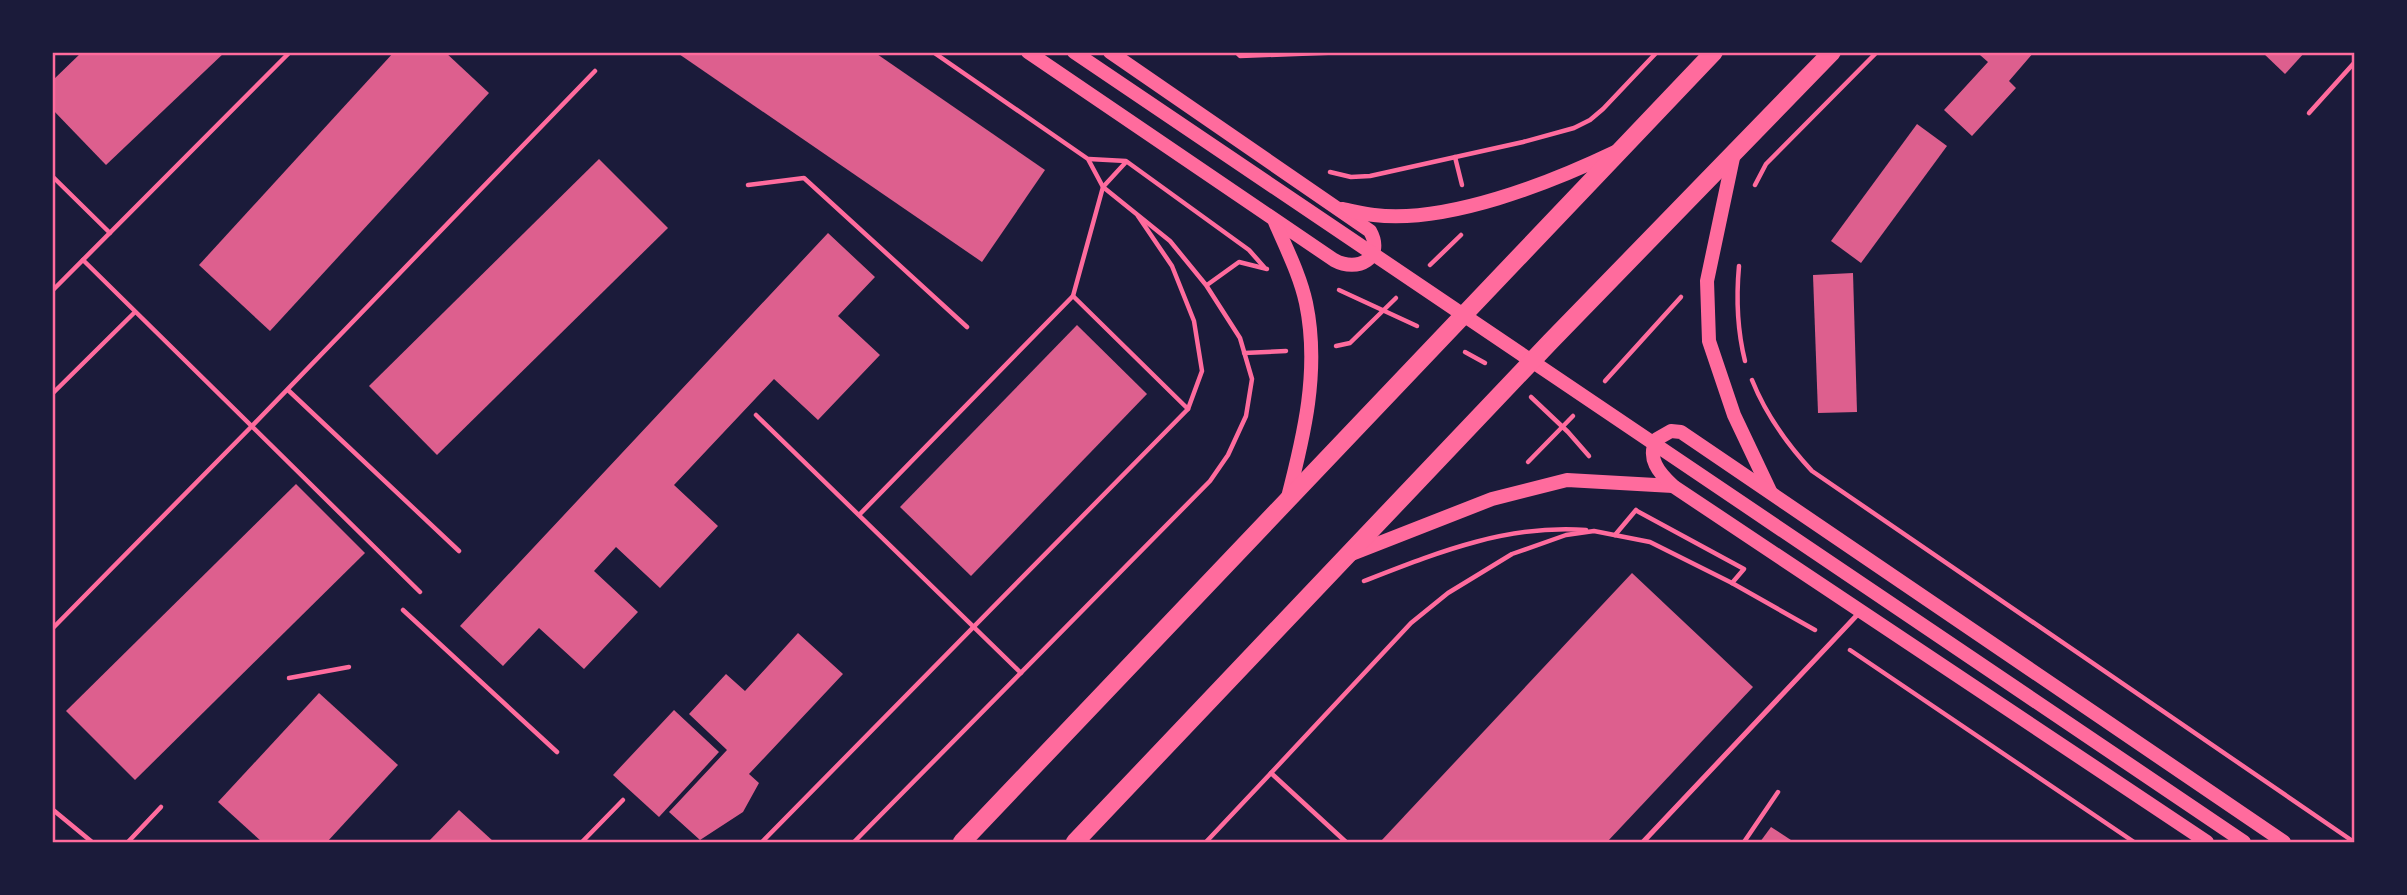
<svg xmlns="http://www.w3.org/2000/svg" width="2407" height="895" font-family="'Titillium Web',sans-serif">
<rect width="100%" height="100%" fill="#1b1b3a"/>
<g fill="#dd5f8e">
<path d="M82 52H225L106 165 52 109V81Z"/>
<path d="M394 52H445L489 93 270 331 199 265Z"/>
<path d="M676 52H874L1045 170 982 262Z"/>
<path d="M1982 52H2034L2009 81 2016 88 1972 136 1944 110 1988 62 1980 55Z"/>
<path d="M2262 52H2305L2285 74Z"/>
<path d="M1917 124 1947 146 1861 263 1831 241Z"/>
<path d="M599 159 668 228 437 455 369 386Z"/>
<path d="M828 233 875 277 838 316 880 355 818 420 774 379 674 485 718 526 660 588 616 547 594 571 638 612 584 669 539 628 503 666 460 626Z"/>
<path d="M1853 273 1857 412 1818 413 1813 275Z"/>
<path d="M1077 325 1147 394 971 576 900 507Z"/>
<path d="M296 484 365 553 135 780 66 711Z"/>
<path d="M1632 573 1753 687 1607 842H1383L1381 841Z"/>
<path d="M798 633 843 674 749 774 759 783 743 812 700 840 669 812 727 750 689 714 726 674 745 691Z"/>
<path d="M319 693 398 765 327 842H262L218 802Z"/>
<path d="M674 710 719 752 659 817 613 775Z"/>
<path d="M459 810 494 842H428Z"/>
<path d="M1771 827 1794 842H1760Z"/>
</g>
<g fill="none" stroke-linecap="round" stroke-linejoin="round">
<g stroke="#ff6b9d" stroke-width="4.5">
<path d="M1236 52 1240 56 1348 52"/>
<path d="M2309 113 2354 63"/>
<path d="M1455 157 1462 185"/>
<path d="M1089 159 1126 161 1249 250 1264 267"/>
<path d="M1330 172 1351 177 1370 176 1523 142 1574 128 1590 120 1603 109 1657 52"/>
<path d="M52 176 110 233"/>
<path d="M748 185 804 178 967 327"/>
<path d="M1755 185 1766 164 1877 52"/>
<path d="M83 260 420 592"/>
<path d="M1430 265 1461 235"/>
<path d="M1739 266C1736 299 1737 329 1745 361"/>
<path d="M1207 285 1239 262 1267 269"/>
<path d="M1339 290 1417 326"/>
<path d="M52 291 290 52"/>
<path d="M1073 296 1103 187 1126 162"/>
<path d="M1336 346 1350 343 1396 298"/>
<path d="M1465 352 1485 363"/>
<path d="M1244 353 1286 351"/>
<path d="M1752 380C1766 415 1786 443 1812 471L2354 842"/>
<path d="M1605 381 1681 297"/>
<path d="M288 390 459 551"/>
<path d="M52 394 135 312"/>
<path d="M1531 397 1568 432 1589 456"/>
<path d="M756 415 1021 673"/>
<path d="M1528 462 1573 416"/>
<path d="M1637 511 1744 569 1732 583"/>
<path d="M860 514 1073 296 1188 409"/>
<path d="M1615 535 1636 510"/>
<path d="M1364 581C1436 553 1507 524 1586 530"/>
<path d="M403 610 557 752"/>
<path d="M52 629 252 426 595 71"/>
<path d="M1850 650 2134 842"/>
<path d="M289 678 349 667"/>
<path d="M1271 773 1411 623 1448 593 1512 554 1566 535 1594 531 1650 542 1732 583 1815 630"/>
<path d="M52 809 92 842"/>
<path d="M128 842 161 807"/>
<path d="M582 842 623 800"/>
<path d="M762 842 1188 409 1202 371 1194 321 1172 266 1138 216"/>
<path d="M854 842 1210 481 1228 455 1246 416 1252 379 1240 338 1206 285 1170 241 1103 187 1088 159 933 52"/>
<path d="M1206 842 1271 773 1346 842"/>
<path d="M1744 842 1778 792"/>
</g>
<path stroke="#ff6b9d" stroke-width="5" d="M1643 842 1859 613"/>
<g stroke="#ff6b9d" stroke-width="14">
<path d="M1028 52 1334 260C1358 273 1385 258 1370 231L1110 52"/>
<path d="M1074 52 2244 842"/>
<path d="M1734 153 1707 281 1709 341 1734 415 1770 491"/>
<path d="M1342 209C1353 211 1363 214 1374 215 1447 224 1550 183 1615 152"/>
<path d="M1275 222C1286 248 1300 275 1306 303 1320 370 1304 436 1287 501"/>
<path d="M1349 555 1492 499 1567 480 1673 486"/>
<path d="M2207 842 1673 486C1659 473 1646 458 1657 439L1671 431 1681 432 2284 842"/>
</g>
<g stroke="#ff6b9d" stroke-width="18">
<path d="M962 842 1714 52"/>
<path d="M1075 842 1550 342 1832 52"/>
</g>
</g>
<rect width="2407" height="895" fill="none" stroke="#1b1b3a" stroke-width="108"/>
<rect x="54" y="54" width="2299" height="787" fill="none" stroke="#ff6b9d" stroke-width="2.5"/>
</svg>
